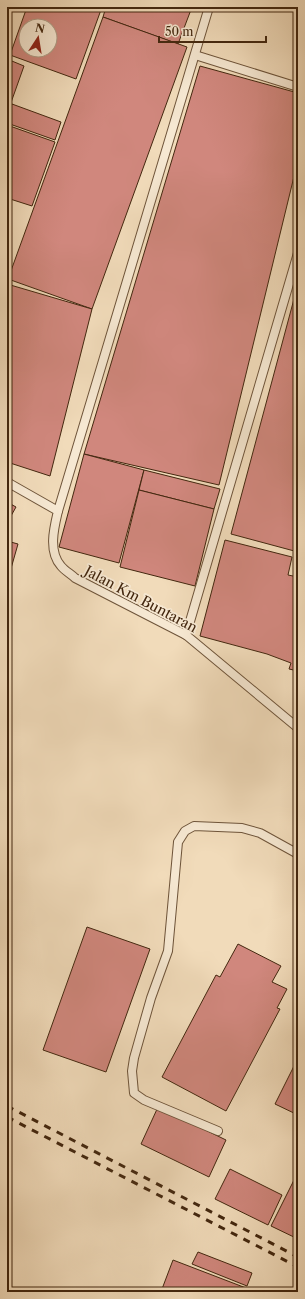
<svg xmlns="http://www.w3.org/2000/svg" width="305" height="1299" font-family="'Libre Caslon Text',serif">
<rect width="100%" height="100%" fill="#f1dbba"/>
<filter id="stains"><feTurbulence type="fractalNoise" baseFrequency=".005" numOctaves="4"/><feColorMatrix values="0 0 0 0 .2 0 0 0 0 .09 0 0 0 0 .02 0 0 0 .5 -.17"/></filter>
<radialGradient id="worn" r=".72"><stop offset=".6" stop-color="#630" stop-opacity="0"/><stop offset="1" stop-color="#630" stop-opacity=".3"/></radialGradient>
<g fill="#d0877d" stroke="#43270f" fill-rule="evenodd">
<path d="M27 7H102L76 79 10 55ZM26 26H50V50H26Z"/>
<path d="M106 7H192L178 44 103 17Z"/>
<path d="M103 17 187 47 92 309 8 279Z"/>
<path d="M7 59 24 66 8 111 7 110Z"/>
<path d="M200 66 298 93V160L219 485 84 454Z"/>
<path d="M12 104 61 122 55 140 7 123V117Z"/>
<path d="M7 125 55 142 32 206 7 198Z"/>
<path d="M7 284 92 309 50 476 7 462Z"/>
<path d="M298 284V552L231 534Z"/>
<path d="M84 454 144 470 119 563 59 547Z"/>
<path d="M144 470 220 489 214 509 139 490Z"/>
<path d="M139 490 214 509 195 586 120 567Z"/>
<path d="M7 502 16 507 7 523Z"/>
<path d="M225 540 292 557 288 575 298 577V671L289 669 291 663 267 654 200 636Z"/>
<path d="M7 541 18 544 10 572 7 571Z"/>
<path d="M87 927 150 949 106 1072 43 1050Z"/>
<path d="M238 944 281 966 272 982 287 989 277 1008 280 1009 226 1111 162 1077 216 975 220 977Z"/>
<path d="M298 1058V1115L275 1104Z"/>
<path d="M158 1107 226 1140 209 1177 141 1144Z"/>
<path d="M230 1169 282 1195 268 1225 215 1199Z"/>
<path d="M298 1172V1239L271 1226Z"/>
<path d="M198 1252 252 1273 247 1286 192 1264Z"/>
<path d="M173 1260 246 1288 244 1292H169L162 1289Z"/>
</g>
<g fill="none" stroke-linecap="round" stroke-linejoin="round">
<defs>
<g id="service">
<path d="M195 55 298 87"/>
<path d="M7 482 58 511C54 528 48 551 61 566 65 571 71 574 75 578L186 635 298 728"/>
<path d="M58 511 209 7"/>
<path d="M186 635 298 253"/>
<path d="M218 1131 144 1100 134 1093 132 1071 134 1058 151 998 168 951 178 842 185 831 194 826 242 828 260 833 298 854"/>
</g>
</defs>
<use href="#service" stroke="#6e543a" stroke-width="10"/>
<use href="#service" stroke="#f6e8d2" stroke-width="8"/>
<g stroke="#43270f" stroke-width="3" stroke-dasharray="7 7" stroke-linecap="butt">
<path d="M7 1106 298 1257"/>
<path d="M7 1117 298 1267"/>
</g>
</g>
<g text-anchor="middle" stroke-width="3.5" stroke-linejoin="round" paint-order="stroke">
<g font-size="14" fill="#43270f" stroke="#f6e8d2">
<text transform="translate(141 599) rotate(28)" y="5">Jalan Km Buntaran</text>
</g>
</g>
<rect width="305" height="1299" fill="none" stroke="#f1dbba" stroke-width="24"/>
<rect x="8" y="8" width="289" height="1283" fill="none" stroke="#43270f" stroke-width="2"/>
<rect x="12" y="12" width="281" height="1275" fill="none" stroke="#43270f"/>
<g transform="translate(38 38) rotate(12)"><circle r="19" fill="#f6e8d2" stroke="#ae9b84"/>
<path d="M0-3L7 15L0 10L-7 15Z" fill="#8f2418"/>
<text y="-6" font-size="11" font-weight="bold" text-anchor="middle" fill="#43270f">N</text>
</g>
<path d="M159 36v6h107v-6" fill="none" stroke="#43270f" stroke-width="2"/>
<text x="165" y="36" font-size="12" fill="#43270f" stroke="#f6e8d2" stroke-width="3" paint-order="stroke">50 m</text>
<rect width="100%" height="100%" filter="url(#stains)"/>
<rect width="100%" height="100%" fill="url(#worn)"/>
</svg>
